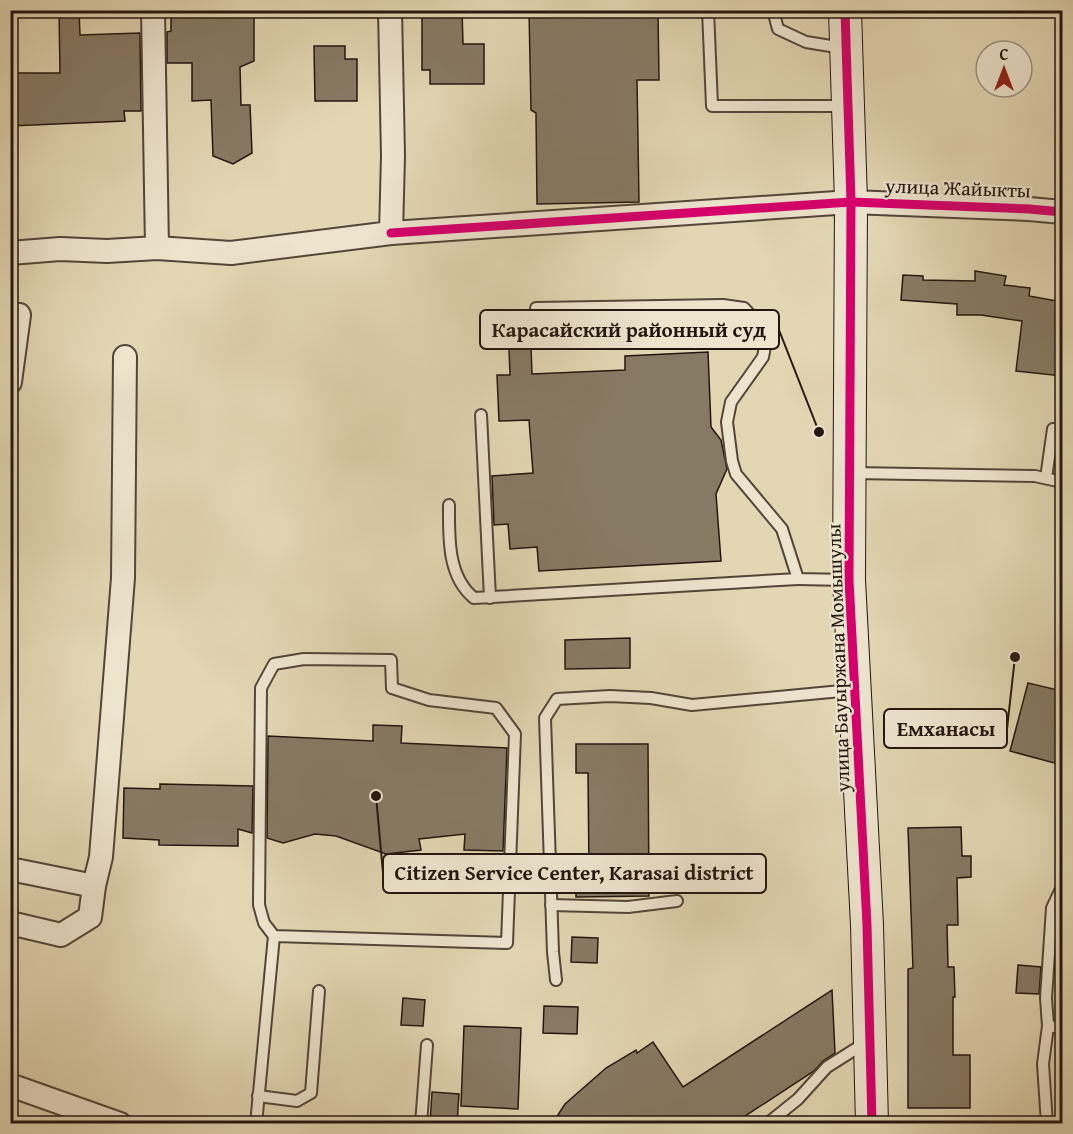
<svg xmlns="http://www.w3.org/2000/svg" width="1073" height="1134" font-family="'Gentium Book Plus',serif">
<rect width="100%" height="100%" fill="#e3d6b3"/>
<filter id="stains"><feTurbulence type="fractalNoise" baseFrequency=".00333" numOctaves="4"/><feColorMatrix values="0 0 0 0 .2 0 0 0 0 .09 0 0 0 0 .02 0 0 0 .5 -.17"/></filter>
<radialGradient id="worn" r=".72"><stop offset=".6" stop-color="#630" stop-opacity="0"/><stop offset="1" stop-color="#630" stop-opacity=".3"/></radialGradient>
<g fill="#877a65" stroke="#231610" stroke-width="1.5">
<path d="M59 10H79L80 35 140 33 141 111H124L125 121 10 126V73H60Z"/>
<path d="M171 10H254V61L240 67 241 105H250L252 153 233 164 213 156 211 100 192 101V63H167V32L171 31Z"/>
<path d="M422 10H462L463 44H484V84H430V70H422Z"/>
<path d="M529 10H658L659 80H637L639 202 537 204 536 113 531 110Z"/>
<path d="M314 46H345V59H357V101H315Z"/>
<path d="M975 271 1006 276 1004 285 1030 288 1029 296 1062 302V376L1016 371 1022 321 981 315H957V304L901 300 903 275 923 276V280L975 281Z"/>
<path d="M530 322 532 374 625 370V356L708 352 711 427 721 440 727 469 716 494 721 561 539 571 537 547 510 549 508 524 494 525 492 476 533 473 529 420 499 421 497 375H510L508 323Z"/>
<path d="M630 638V668L565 669V640Z"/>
<path d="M1028 683 1062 691V765L1010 751Z"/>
<path d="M373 725 402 726 401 743 507 748 503 851 464 850 465 834 419 839 421 850 386 854 336 836 315 834 283 843 267 838 268 736 373 741Z"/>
<path d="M576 744H648L649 896 576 897V870H589L588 773H576Z"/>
<path d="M160 784 253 786 252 833 238 829V846L159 845V840L123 838 124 788 160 789Z"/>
<path d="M961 827 962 856H971V877L957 878 958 925H947L948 967H954L955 997H953V1055H970V1108H908V969L913 968 908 828Z"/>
<path d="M572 937 598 938 597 963 571 962Z"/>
<path d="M1018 965 1041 967 1039 994 1016 993Z"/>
<path d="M832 990 835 1053 823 1061 814 1071 733 1124H552L565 1104 606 1068 636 1050 637 1053 653 1042 683 1087Z"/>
<path d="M403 998 425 1000 423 1026 401 1025Z"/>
<path d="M544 1006 578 1007 577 1034 543 1033Z"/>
<path d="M464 1026 521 1028 518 1109 461 1106Z"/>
<path d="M432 1092 459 1094 457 1124H430Z"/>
</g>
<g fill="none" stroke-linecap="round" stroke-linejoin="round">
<defs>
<g id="lane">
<path d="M708 10 712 106H845"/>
<path d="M773 10 778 29 806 42 843 48"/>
<path d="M536 308 723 305 744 308 755 320 766 341 763 357 731 402 727 422 732 461 736 474 782 529 798 579 847 580"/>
<path d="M481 415 490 598"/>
<path d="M854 473 1035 476 1062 482"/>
<path d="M1046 478 1053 429 1062 430"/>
<path d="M449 505C449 537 447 576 474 598L798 579"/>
<path d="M551 905 628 907 677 901"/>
<path d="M556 980 553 952 545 718 557 699 610 696 651 698 692 705 852 690"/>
<path d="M1048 1026 1062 1028"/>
<path d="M258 1096 297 1101 311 1093 319 991"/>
<path d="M256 1124 274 936 507 943 515 734 496 708 429 700 392 688 391 660 304 659 274 664 261 688 259 905 264 923 274 936"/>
<path d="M421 1124 427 1045"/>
<path d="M767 1124 798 1099 827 1067 865 1043"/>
<path d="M1047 1124 1043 1064 1048 1026 1046 998 1052 908 1062 887"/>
</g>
<g id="street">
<path d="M153 10 157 248"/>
<path d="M391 233 851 202 1029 209 1062 212"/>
<path d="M10 253 60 249 107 251 157 248 231 253 391 233 393 156 390 10"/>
<path d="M10 382 19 315"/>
<path d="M10 869 94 886 101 857 123 578 125 357"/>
<path d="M10 923 61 935 90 917 94 886"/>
<path d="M10 1085 120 1124"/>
</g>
<path id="secondary" d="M845 10 851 202 849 580 867 925 872 1124"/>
</defs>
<use href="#lane" stroke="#534639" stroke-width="14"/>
<use href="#street" stroke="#534639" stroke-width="26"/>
<use href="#secondary" stroke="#231610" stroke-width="34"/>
<use href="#lane" stroke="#ede4ce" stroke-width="10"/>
<use href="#street" stroke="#ede4ce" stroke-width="22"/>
<use href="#secondary" stroke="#ede4ce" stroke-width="32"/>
<defs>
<g id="cycleway">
<path d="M845 10 851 202 849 580 867 925 872 1124"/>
<path d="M391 233 851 202 1029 209 1062 212"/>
</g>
</defs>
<use href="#cycleway" stroke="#ede4ce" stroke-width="13"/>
<use href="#cycleway" stroke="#d6006c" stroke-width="9"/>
</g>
<g text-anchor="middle" stroke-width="4.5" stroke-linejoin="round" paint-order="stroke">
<g font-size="20" fill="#231610" stroke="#ede4ce">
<text transform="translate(958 188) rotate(2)" y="7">улица Жайыкты</text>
<text transform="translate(838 658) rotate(-92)" y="7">улица Бауыржана Момышулы</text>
</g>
</g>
<path fill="none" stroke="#231610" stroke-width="2" d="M819 432L779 330M1015 657L1007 729M376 796L383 873"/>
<g fill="#231610" stroke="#ede4ce" stroke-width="2">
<circle cx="819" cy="432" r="6"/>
<circle cx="1015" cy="657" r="6"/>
<circle cx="376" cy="796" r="6"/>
</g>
<g fill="#ede4ce" stroke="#231610" stroke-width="2">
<rect x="480" y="310" width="299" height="39" rx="6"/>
<rect x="884" y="709" width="123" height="39" rx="6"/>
<rect x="383" y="854" width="383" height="39" rx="6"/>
</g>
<g font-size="21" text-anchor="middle" font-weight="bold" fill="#231610">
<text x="629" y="337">Карасайский районный суд</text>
<text x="946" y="736">Емханасы</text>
<text x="574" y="880">Citizen Service Center, Karasai district</text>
</g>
<rect width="1073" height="1134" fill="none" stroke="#e3d6b3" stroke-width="36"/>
<rect x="12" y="12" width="1049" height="1110" fill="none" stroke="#231610" stroke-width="3"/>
<rect x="18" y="18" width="1037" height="1098" fill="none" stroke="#231610" stroke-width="1.5"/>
<g transform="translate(1004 69)"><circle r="28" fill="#ede4ce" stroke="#9c9282" stroke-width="1.5"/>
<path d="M0-4.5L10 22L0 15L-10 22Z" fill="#8f2418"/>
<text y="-9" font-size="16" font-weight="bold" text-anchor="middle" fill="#231610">С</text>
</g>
<rect width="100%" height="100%" filter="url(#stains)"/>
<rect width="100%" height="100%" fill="url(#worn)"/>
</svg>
